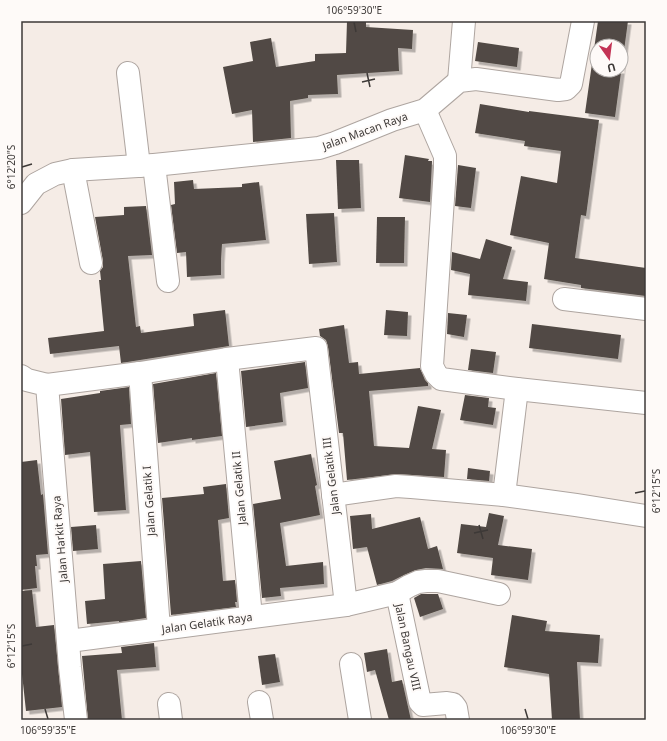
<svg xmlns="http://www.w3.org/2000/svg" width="667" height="741" font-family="'Noto Sans',sans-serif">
<defs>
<filter id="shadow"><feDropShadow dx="3.5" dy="3.5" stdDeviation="0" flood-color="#0004"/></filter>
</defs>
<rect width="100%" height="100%" fill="#f5ece6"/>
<g fill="#514a44" fill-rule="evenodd" filter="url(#shadow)">
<path d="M347 21H366V27L413 30 412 49 398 48 399 71 337 75 338 94 308 95V98L290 101 291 138 253 142 252 110 232 114 223 67 253 61 250 42 271 38 276 67 315 61V54L346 53Z"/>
<path d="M598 21H628L615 117 585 113ZM597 46H621V70H597Z"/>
<path d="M478 42 519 48 517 67 475 61Z"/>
<path d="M480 104 529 112V111L599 120 586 216 581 215 575 258 646 268V296L581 288V285L544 279 549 243 510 235 521 176 557 183 561 151 524 146 525 141 475 133Z"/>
<path d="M405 155 429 159 428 161H432L430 202 399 198Z"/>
<path d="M336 160H359L361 208 338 209Z"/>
<path d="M458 165 476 168 471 208 455 206Z"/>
<path d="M193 180 194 189 242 187V184L259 182 266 240 222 244 221 260V275L187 277 186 252 177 253 171 205 175 204 174 182Z"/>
<path d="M146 206 152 255 128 256 136 327 140 326 141 333 194 326 193 314 225 310 229 346 121 363 119 346 50 354 48 338 104 331 99 280H101L100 271 103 267V261L95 217 124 215V207Z"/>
<path d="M334 213 337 262 309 264 306 214Z"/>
<path d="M377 217H405L404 263H376Z"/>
<path d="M486 239 512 247 503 279 528 282 526 301 468 295 470 274 451 270 452 252 480 259Z"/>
<path d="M386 310 408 312 407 336 384 335Z"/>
<path d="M448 313 467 315 464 337 447 334Z"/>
<path d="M532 324 621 335 618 359 529 348Z"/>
<path d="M344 325 349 363 358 362 359 374 420 368 425 380 428 383V386L369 391 374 446 409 448 418 406 441 410 432 449 446 450 444 477 397 474 347 480 343 433H339L328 347 326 340 320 336 319 329Z"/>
<path d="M471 349 496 352 493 373 468 370Z"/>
<path d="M305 362 308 388 280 393 283 422 246 427 241 371Z"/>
<path d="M216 373 222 436 192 440V438L158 443 153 384Z"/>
<path d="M129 387 131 424 120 425 126 510 94 512 90 452 65 455 61 399 100 393V391Z"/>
<path d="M465 395 489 398 488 407 496 408 493 425 460 420Z"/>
<path d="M311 454 317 485 315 486 320 515 280 523 286 566 323 562 324 584 280 588 281 596 262 598 253 504 281 499 274 461Z"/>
<path d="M37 460 41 495 43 494 48 554 36 555 37 566H35L37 588 21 590V462Z"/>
<path d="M468 468 490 471 489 481 467 479Z"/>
<path d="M226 484 229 518 218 520 223 581 235 580 237 602H235L236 607 171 615 162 498 204 494 203 487Z"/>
<path d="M489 513 504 516 498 545 532 549 528 580 491 575 493 558 457 553 461 524 486 527Z"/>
<path d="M371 514 372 529 420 517 428 549 437 546 443 569 426 568 416 570 404 575 392 581 377 585 367 547 353 549 350 516Z"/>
<path d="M96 525 98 549 73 551 71 527Z"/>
<path d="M141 561 146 618 119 622V621L87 624 85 601 105 599 103 564Z"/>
<path d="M32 590 36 627 54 625 62 707 26 711 22 674H21V591Z"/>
<path d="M421 594H438L443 609 420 617 414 598Z"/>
<path d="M512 615 547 621 545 631 600 635 598 663 577 662 580 720H552L549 674 504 667Z"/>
<path d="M154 643 156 667 117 670 122 720H88L82 656 122 653 121 647Z"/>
<path d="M387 649 392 682 402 680 411 720H389L375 670 367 672 364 653Z"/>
<path d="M275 654 280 682 262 685 258 656Z"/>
</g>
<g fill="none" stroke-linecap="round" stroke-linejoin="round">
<defs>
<g id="minor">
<path d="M128 73 139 166"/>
<path d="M459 81 464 21"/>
<path d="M425 110 445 156V168L432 366 436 374 441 379 517 389 646 403"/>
<path d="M154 165 168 281"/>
<path d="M73 170 91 263"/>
<path d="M21 203 36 184 55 174 73 170 154 165 319 148 335 143 392 120 425 110 459 81 476 79 558 90 566 89 571 84 583 21"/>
<path d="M564 299 646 309"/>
<path d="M227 359 251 617"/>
<path d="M140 373 159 629"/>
<path d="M21 376 27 380 47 385 70 667 76 720"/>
<path d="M47 385 140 373 227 359 316 348 346 605"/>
<path d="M333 495 396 486 411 487 504 495 576 505 646 516"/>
<path d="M504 495 517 389"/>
<path d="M397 593 420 702 423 705 447 703 453 704 456 708 458 720"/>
<path d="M69 641 346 605 397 593 409 586 418 582 426 581H438L499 594"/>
<path d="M351 664 360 720"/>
<path d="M259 702 262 720"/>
<path d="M169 704 171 720"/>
</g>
</defs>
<use href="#minor" stroke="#aea5a0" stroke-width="24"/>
<use href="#minor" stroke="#fff" stroke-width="22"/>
</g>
<path fill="none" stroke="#3d3937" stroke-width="1.5" d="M354 22 356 32M367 73 370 87M362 82 375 79M22 167 32 164M635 493 645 491M479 525 483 539M474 533 488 530M22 646 32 644M45 709 48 719M525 709 528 719"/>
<g text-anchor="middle" stroke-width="4" stroke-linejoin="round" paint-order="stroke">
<g font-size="11" fill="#3d3937" stroke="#fefaf8">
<text transform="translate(365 131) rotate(-20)" y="4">Jalan Macan Raya</text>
<text transform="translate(331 476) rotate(-97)" y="4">Jalan Gelatik III</text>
<text transform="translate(239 488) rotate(-95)" y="4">Jalan Gelatik II</text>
<text transform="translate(149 501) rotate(-94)" y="4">Jalan Gelatik I</text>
<text transform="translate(60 539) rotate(-95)" y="4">Jalan Harkit Raya</text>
<text transform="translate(207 623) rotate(-8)" y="4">Jalan Gelatik Raya</text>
<text transform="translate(408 647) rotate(78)" y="4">Jalan Bangau VIII</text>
</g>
</g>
<rect width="667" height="741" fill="none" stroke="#fefaf8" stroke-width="44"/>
<g transform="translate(609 58) rotate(166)"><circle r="19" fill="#fefaf8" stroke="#b1adab"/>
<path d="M0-3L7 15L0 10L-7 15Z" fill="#c33355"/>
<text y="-6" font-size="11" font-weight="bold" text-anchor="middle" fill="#3d3937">U</text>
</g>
<rect x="22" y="22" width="623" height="697" fill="none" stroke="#3d3937" stroke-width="1.5"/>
<g font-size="10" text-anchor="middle" fill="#3d3937">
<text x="354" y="14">106°59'30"E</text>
<text transform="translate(11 167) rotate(-90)" y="4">6°12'20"S</text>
<text transform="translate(656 491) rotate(-90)" y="4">6°12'15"S</text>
<text transform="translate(11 646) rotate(-90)" y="4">6°12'15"S</text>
<text x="48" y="734">106°59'35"E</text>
<text x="528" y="734">106°59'30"E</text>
</g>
</svg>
